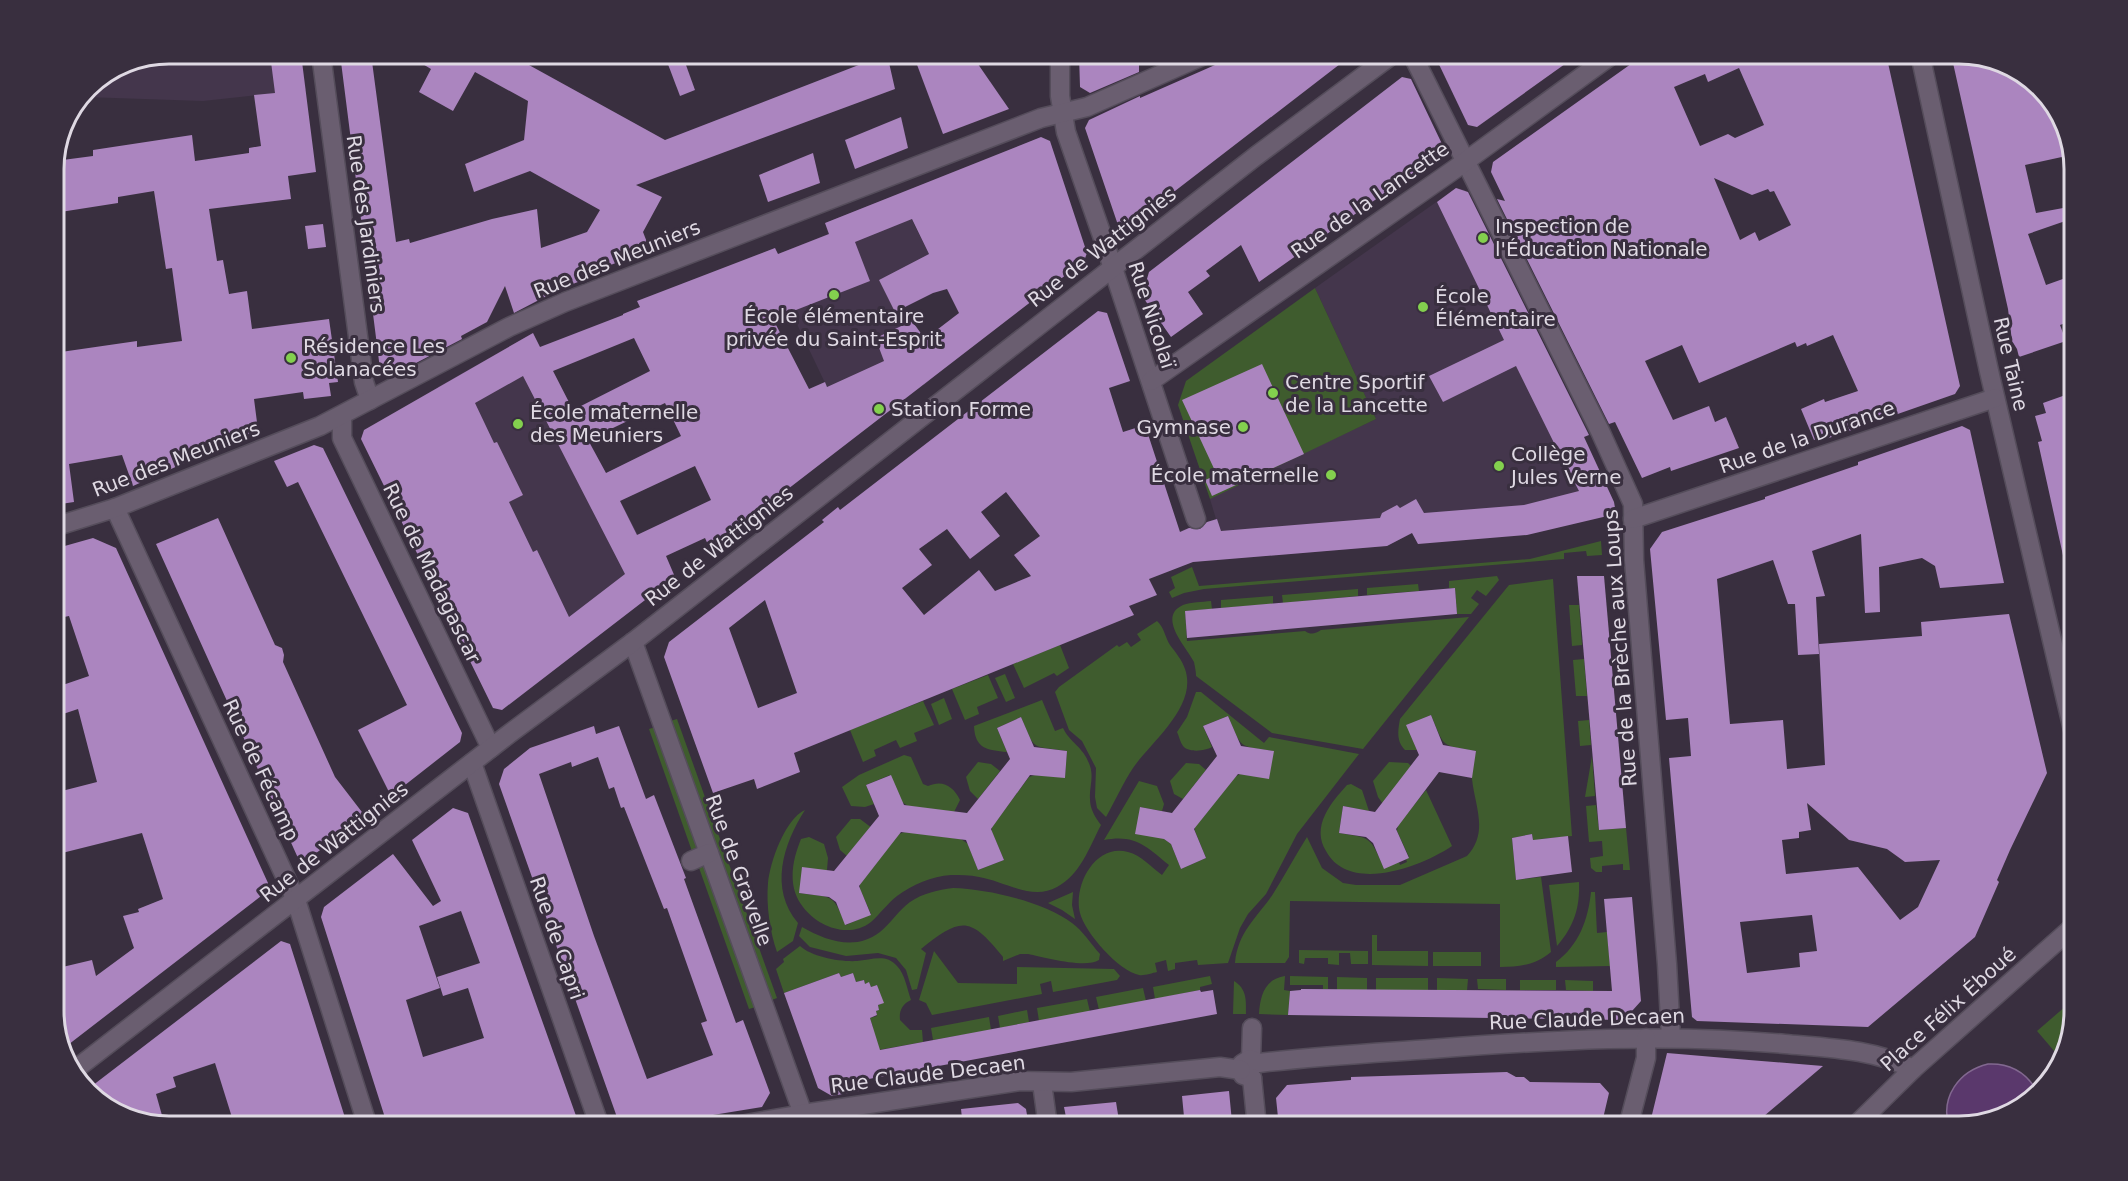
<svg xmlns="http://www.w3.org/2000/svg" width="2128" height="1181" font-family="'DejaVu Sans',sans-serif">
<rect width="100%" height="100%" fill="#392f3f"/>
<g fill="#44364c">
<path d="M170 54H301L306 90 203 101 85 97 88 88 126 63Z"/>
<path d="M1456 188 1465 190 1555 378 1559 382 1614 502 1616 514 1412 533 1387 546 1190 562 1180 531 1216 519 1210 499 1212 496 1376 419 1315 288Z"/>
<path d="M899 194 929 254 879 280 930 380 924 385 906 351 827 387 763 253 775 248 778 254 828 234 825 223Z"/>
<path d="M533 333 664 585 569 658 438 387Z"/>
</g>
<g fill="#3f5c2e">
<path d="M1315 288 1376 419 1210 499 1178 405 1186 381Z"/>
<path d="M1601 541 1602 555 1587 556 1586 551 1564 553V559L1204 589 1184 593 1172 598 1169 592 1175 588 1171 577 1192 567 1199 586 1530 559Z"/>
<path d="M1497 576 1499 580 1486 596 1477 590 1471 598 1479 604 1471 614H1457L1455 588H1449V581Z"/>
<path d="M1553 579 1572 836 1540 839 1535 850 1532 834 1512 838 1516 880 1541 877 1551 952C1536 965 1519 967 1500 967V904L1290 901 1289 957 1285 963H1235C1238 931 1257 918 1273 894 1285 875 1295 856 1307 837L1322 868 1343 883 1356 885H1400L1467 856C1489 832 1475 807 1472 779 1471 770 1474 760 1476 751 1440 745 1445 748 1431 715L1407 725 1417 750H1405C1396 741 1398 730 1400 719L1509 585Z"/>
<path d="M1418 584 1419 591 1367 595V588Z"/>
<path d="M1358 589V596L1283 603 1282 595Z"/>
<path d="M1273 596V604L1221 608V600Z"/>
<path d="M1211 601 1212 609 1185 611 1187 641 1305 631C1311 635 1315 634 1321 630L1469 617 1363 749 1272 733 1196 676C1196 672 1195 667 1194 662 1188 649 1156 617 1183 605 1191 602 1202 602 1211 601Z"/>
<path d="M1569 605H1579L1582 645 1572 646Z"/>
<path d="M1157 621C1164 627 1165 637 1170 645 1176 653 1182 660 1185 669 1198 706 1152 741 1133 768 1123 783 1115 801 1106 817L1097 808 1095 797 1096 768 1082 741 1069 730 1055 692 1059 687 1117 645 1119 647 1127 642 1131 647 1141 640 1137 634Z"/>
<path d="M1060 645 1069 668 1057 676 1054 673 1024 688 1013 664Z"/>
<path d="M1584 659 1587 696H1576L1573 660Z"/>
<path d="M1005 674 1015 698 1006 702 995 678Z"/>
<path d="M988 675 998 698 977 707 979 714 965 720 952 689Z"/>
<path d="M1196 692H1201L1264 743 1269 737 1359 754 1297 834 1266 894 1248 914 1240 928 1228 963 1198 965 1197 960 1175 963V969L1168 971 1166 960 1155 963 1157 972C1152 973 1144 976 1139 975 1119 971 1085 933 1080 913 1073 886 1095 843 1128 852 1141 855 1151 867 1162 875L1169 865C1146 846 1135 834 1104 840L1139 781 1157 786 1164 804 1162 811 1140 807 1164 839 1171 844 1181 869 1206 858 1195 831V827L1235 777 1240 774 1269 778 1273 751C1238 746 1242 749 1228 716L1203 726 1212 747C1205 751 1189 753 1183 746 1180 742 1179 736 1177 732L1187 717Z"/>
<path d="M944 698 952 719 939 725 931 704Z"/>
<path d="M1042 700 1055 731 1063 728C1070 743 1084 747 1090 766 1094 778 1089 788 1090 799 1090 809 1095 817 1101 825 1089 848 1080 875 1057 887 1032 901 1004 881 979 877 970 875 960 875 951 875 932 876 912 885 897 896 887 904 880 914 871 922 849 939 818 927 803 907 787 887 792 861 801 839L809 837 824 844 828 858 827 870 799 893C833 898 832 892 846 925L871 914 860 889V884L899 834 905 832 961 839 968 844 978 870 1004 860 992 832V827L1029 777 1035 775 1065 777 1067 751C1031 745 1036 753 1021 717L997 728 1007 752C987 750 975 749 974 726Z"/>
<path d="M923 701 934 725 914 733 917 741 900 748 896 740 874 750 876 756 863 762 850 730Z"/>
<path d="M677 719 777 998 767 1002 667 722Z"/>
<path d="M1589 720 1591 745 1580 746 1578 721Z"/>
<path d="M659 726 705 853 694 857 649 729Z"/>
<path d="M904 755 911 757 923 784 928 786C943 779 954 787 960 800L954 812 908 806 902 802 890 775 866 785 874 804 865 807 851 806 842 787 859 775Z"/>
<path d="M1592 756 1595 796 1585 797Z"/>
<path d="M978 762 991 764 1000 771 978 799 970 791 966 777Z"/>
<path d="M1389 762 1408 763 1412 767 1383 804 1378 797 1373 781Z"/>
<path d="M1186 763 1199 764 1206 770 1183 799 1174 794 1170 781Z"/>
<path d="M1351 784 1362 790 1369 811 1343 806 1339 833C1372 838 1370 837 1384 868L1399 862 1400 865 1407 862 1406 859 1409 857 1397 831 1398 825 1426 790 1452 846C1421 867 1349 894 1326 851 1319 840 1319 827 1325 815 1330 804 1339 794 1347 785Z"/>
<path d="M1596 805 1599 830 1626 828 1630 870H1623V864L1602 866V872H1596L1591 868 1590 858 1603 856 1602 841 1589 842 1586 806Z"/>
<path d="M805 810C783 844 769 889 798 923L793 941 777 952C770 932 766 905 768 883 770 862 785 819 805 810Z"/>
<path d="M851 819H860L872 828 868 830 847 856 840 850 836 837Z"/>
<path d="M707 862 759 1006 749 1009 698 865Z"/>
<path d="M1579 882C1580 908 1574 926 1557 946L1549 885Z"/>
<path d="M953 888C988 889 1045 902 1072 923 1083 931 1091 944 1100 954L1099 960C1085 969 1044 957 1028 954H1020L1003 961V957C970 916 961 917 921 949L926 953 917 989 912 990 906 970 896 958 878 953 846 956 810 947 799 936 802 927C826 941 856 951 880 932 891 923 898 911 910 902 923 893 938 890 953 888Z"/>
<path d="M1073 892 1072 905 1075 919 1062 910 1048 903Z"/>
<path d="M1591 892H1595L1597 933 1607 932 1610 966 1556 967V962C1579 945 1588 920 1591 892Z"/>
<path d="M1372 935H1377V951H1428V966L1372 965Z"/>
<path d="M800 946C812 957 840 962 857 961 871 960 886 953 897 966 905 974 907 989 911 1000 902 1004 899 1011 900 1020L910 1030H922L923 1042 878 1050 870 1028 873 1027 870 1018 877 1016 876 1011 879 1010 878 1005 883 1003 877 985 871 987 869 983 865 984 864 980 856 982 853 973 841 977 839 973 784 993 776 969 784 962 783 959Z"/>
<path d="M1299 950 1368 951V964H1351L1350 953H1339V965L1328 964V958H1305L1304 964 1299 963Z"/>
<path d="M934 951 958 983 1017 984V967L1114 969 1120 976 1117 980 1053 992 1051 981 1040 984 1042 994 932 1015 926 1003 919 1000Z"/>
<rect x="1433" y="952" width="48" height="14"/>
<path d="M1210 976 1212 984 1200 987V990L1155 999 1153 987Z"/>
<path d="M1285 976 1284 990 1290 991 1288 1015 1259 1014C1260 997 1264 979 1285 976Z"/>
<path d="M1290 976 1328 977V989H1323V985H1290Z"/>
<path d="M1337 977 1367 978V990H1337Z"/>
<path d="M1376 978H1428V991L1376 990Z"/>
<path d="M1437 978 1468 979 1467 991H1437Z"/>
<path d="M1477 979H1506V990L1478 989Z"/>
<rect x="1520" y="980" width="36" height="10"/>
<path d="M1565 980 1593 981V991L1566 990Z"/>
<path d="M1234 981C1247 989 1246 1000 1246 1014H1233Z"/>
<path d="M1143 988 1146 1001 1099 1010 1096 997Z"/>
<path d="M1087 999 1090 1012 1039 1021 1037 1008Z"/>
<path d="M2074 999V1012L2061 1059 2037 1031Z"/>
<path d="M1027 1010 1029 1022 1000 1028 998 1016Z"/>
<path d="M989 1017 991 1030 933 1040 931 1028Z"/>
</g>
<path fill="#5a386c" stroke="#826890" stroke-width="1.5" d="M1988 1064C2009 1063 2026 1072 2037 1091L2016 1111 1959 1127H1949C1940 1097 1959 1071 1988 1064Z"/>
<g fill="#ab85bf" fill-rule="evenodd">
<path d="M270 54H301L316 172 288 176 291 199 209 209 217 261 223 260 229 294 247 291 252 329 329 319 338 382 329 383 331 396 304 399 303 392 254 399 258 430 133 486 122 455 69 464 74 502 54 505V353L137 341V347L182 341 172 268 166 269 154 191 118 197V203L54 213 55 161 93 156V150L192 135 195 161 249 153V148L261 146 254 95 275 93Z"/>
<path d="M340 54H371L396 242 409 239 410 243 492 219 537 209 541 248 587 232 600 210 530 171 474 192 465 164 524 140 528 101 475 72 453 111 419 92 431 69 406 54H467L480 61 484 54H509L665 140 887 54 895 89 636 185 662 197 643 232 650 250 600 269 601 273 560 289 514 313 505 286 487 322 461 336 462 339 393 375 380 369Z"/>
<path d="M679 54H682L695 90 680 96 666 59Z"/>
<path d="M913 54H971L1009 109 943 134Z"/>
<path d="M1079 54H1139V72L1090 93 1080 87Z"/>
<path d="M1240 54H1353L1127 228 1118 225 1085 128 1089 120 1140 96V98Z"/>
<path d="M1434 54H1579L1477 127 1468 125Z"/>
<path d="M1645 54H1886L1960 386 1955 394 1826 439 1825 436 1814 440 1801 409 1824 399 1825 402 1858 391 1833 335 1807 346 1806 343 1797 347 1795 342 1699 383 1682 345 1645 361 1673 420 1709 406 1715 422 1726 417 1739 448 1671 471 1670 467 1642 478 1615 422 1609 424 1497 199 1505 201 1491 172 1493 162ZM1739 68 1764 125 1735 138 1728 134 1700 146 1674 87 1705 74 1708 82ZM1714 178 1752 195 1768 189 1770 192 1774 191 1791 225 1759 241 1755 232 1740 240Z"/>
<path d="M1951 54H1958L2016 69 2058 112 2071 155 2025 165 2036 213 2074 206V218L2028 234 2046 285 2074 275V320L2060 325 2066 341 2019 357 2017 349 2012 341 2008 309Z"/>
<path d="M1402 77 1411 79 1442 144 1440 154 1259 282 1241 245 1206 271 1210 276 1188 292 1203 314 1171 337 1142 296 1149 272Z"/>
<path d="M901 117 908 148 855 169 845 140Z"/>
<path d="M1041 137 1050 141 1087 253 1084 261 710 549 705 538 666 556 675 577 502 710 493 708 361 439 364 430 533 333 540 347 623 315V314L640 307 637 301 775 248 778 254 829 234 825 223ZM912 219 929 254 879 280 895 312 933 293 947 289 959 313 925 339 912 321 880 336 882 343 878 345 884 361 827 387 825 382 809 389 773 319 870 281 855 242ZM634 338 650 371 573 410 553 371ZM523 376 625 574 569 617 537 550 533 552 509 502 523 495 497 442 494 443 475 403ZM665 403 681 436 606 473 588 440ZM695 466 711 500 637 535 620 501Z"/>
<path d="M813 153 820 183 768 202 759 175Z"/>
<path d="M1456 188 1468 192 1589 435 1584 437 1614 502 1616 514 1527 535 1418 544 1412 533 1387 546 1193 562 1149 579 1157 595 1129 606 1134 615 794 753 800 772 757 789 754 779 713 793 664 657 669 642 824 522 822 520 838 507 840 510 1098 311 1107 313 1130 381 1109 388 1123 432 1145 425 1180 532 1189 528 1200 529 1207 522 1217 519 1221 531 1380 518 1382 513 1397 505 1400 508 1416 499 1424 513 1524 505 1579 491 1556 447 1516 366 1443 402 1429 376 1504 340 1437 202ZM1006 492 1040 536 1014 555 1031 576 995 591 979 570 924 615 902 588 932 565 919 549 947 529 970 559 1000 536 981 512ZM765 600 797 693 758 708 729 628Z"/>
<path d="M323 224 326 247 308 249 305 226Z"/>
<path d="M1262 364 1304 454 1212 496 1205 480 1217 475 1182 400Z"/>
<path d="M2074 392V569H2066L2038 442 2042 441 2035 416 2046 413 2043 403Z"/>
<path d="M1962 426 1970 430 2004 583 1940 588 1935 566 1922 558 1879 567 1880 612 1865 613 1861 534 1812 551 1825 596 1816 597 1819 654 1798 655 1795 604H1788L1773 560 1717 579 1730 724 1783 720 1787 769 1825 765 1819 644 1922 636 1921 622 2009 614 2047 773 2010 850 1997 880 1999 882 1975 937 1868 1027 1697 1021 1692 1017 1669 758 1691 756 1688 718 1666 720 1650 549 1662 532 1765 499V497L1858 465V462ZM1807 803 1849 840 1887 849 1905 862 1940 860 1918 907 1900 920 1858 867 1786 874 1782 840 1799 838V832L1811 830ZM1812 915 1817 951 1799 953 1800 967 1747 973 1740 922Z"/>
<path d="M314 445 323 448 462 733 460 742 391 796 358 730 407 705 298 482 287 487 274 461Z"/>
<path d="M218 518 275 645 282 648 284 655 283 662 335 777 365 816 307 860 298 858 156 544Z"/>
<path d="M93 538 116 548 268 883 265 893 64 1048 54 1019V1008L57 1006 54 993V969L92 960 96 976 134 948 123 916 139 912 138 909 163 899 142 833 54 855V793L97 782 78 709 54 717V688L89 676 69 616 54 619V549Z"/>
<path d="M1577 576H1604L1626 828 1599 830Z"/>
<path d="M1455 588 1457 614 1187 638 1185 611Z"/>
<path d="M1431 715 1443 745 1476 751 1472 778 1439 772 1396 829 1409 858 1384 869 1373 843 1366 837 1339 833 1343 806 1375 812 1419 755 1406 725Z"/>
<path d="M1228 716 1241 746 1274 751 1269 779 1238 774 1194 829 1206 858 1181 869 1171 844 1164 839 1135 834 1140 807 1172 813 1217 756 1203 726Z"/>
<path d="M1021 717 1034 747 1067 751 1065 778 1030 775 991 829 1004 860 978 870 966 840 901 832 859 886 871 915 845 925 836 902 829 897 799 893 802 867 834 871 879 816 866 785 891 775 904 805 967 813 1010 759 997 728Z"/>
<path d="M594 726 596 734 619 726 646 799 654 795 686 878 684 879 736 1023 743 1020 770 1093 762 1107 639 1127H630L618 1120 499 784 504 769 530 748ZM598 757 609 789 614 787 621 808 624 807 664 909 667 908 707 1021 701 1023 713 1055 647 1079 594 936 539 774 571 762 572 767Z"/>
<path d="M453 808 468 813 580 1127H388L321 917 324 907 393 854 433 906 441 901 412 840ZM461 911 480 963 437 977 443 996 468 988 484 1038 423 1057 406 1000 440 988 419 926Z"/>
<path d="M1532 834 1533 840 1568 836 1572 872 1516 880 1512 838Z"/>
<path d="M1632 897 1641 1001 1624 1020 1288 1015 1290 991 1301 990V989L1612 991 1604 899Z"/>
<path d="M281 941 290 944 348 1127H235L215 1063 173 1077 176 1087 156 1094 165 1126 112 1112 88 1089Z"/>
<path d="M839 973 841 977 853 973 856 982 864 980 865 984 869 982 871 987 877 985 884 1003 878 1005 879 1010 876 1011 877 1015 870 1018 880 1050 1200 990 1201 992 1213 990 1217 1014 858 1081 859 1091 832 1096 818 1088 784 993Z"/>
<path d="M1667 1053 1749 1060 1823 1066 1751 1127H1649Z"/>
<path d="M1507 1072 1516 1077H1524L1530 1082 1600 1083 1609 1093 1601 1127H1279L1276 1098 1287 1085 1351 1080V1077Z"/>
<path d="M1229 1091 1232 1122 1213 1124V1127H1185L1182 1096Z"/>
<path d="M1116 1102 1120 1127H1068L1064 1107Z"/>
<path d="M1018 1103 1026 1109 1029 1127H963L961 1109Z"/>
</g>
<g fill="none" stroke-linecap="round" stroke-linejoin="round">
<defs>
<g id="minor">
<path d="M321 54 364 382 370 400"/>
<path d="M1060 54V96L1066 132 1105 244 1196 519"/>
<path d="M1412 54 1600 431 1633 504 1634 560 1667 964 1671 1038"/>
<path d="M1920 54 1989 371 2074 734"/>
<path d="M1151 381 1455 169 1613 54"/>
<path d="M342 416V438L491 748"/>
<path d="M115 508 296 900 368 1127"/>
<path d="M1633 519 1995 398"/>
<path d="M54 527 115 508 320 426 509 327 565 302 1041 118 1087 107 1207 54"/>
<path d="M633 642 803 1114"/>
<path d="M472 763 600 1127"/>
<path d="M691 861 709 853"/>
<path d="M1251 1059 1252 1028"/>
<path d="M72 1072 509 734 633 642 1256 156 1393 54"/>
<path d="M1252 1078 1243 1075 1241 1070 1242 1064 1250 1059 1259 1063C1316 1056 1374 1053 1431 1049 1550 1040 1666 1033 1785 1044 1829 1048 1873 1049 1913 1069"/>
<path d="M1252 1078 1257 1127"/>
<path d="M1042 1083 1048 1127"/>
<path d="M729 1127 803 1114 1020 1081 1071 1082 1220 1067 1241 1070"/>
<path d="M1628 1127 1646 1058V1038"/>
<path d="M1854 1127 1913 1069 2074 926"/>
</g>
</defs>
<use href="#minor" stroke="#554d5b" stroke-width="21"/>
<use href="#minor" stroke="#6a5e70" stroke-width="18"/>
</g>
<g fill="#83d04e" stroke="#392f3f" stroke-width="2">
<circle cx="1483" cy="238" r="6"/>
<circle cx="834" cy="295" r="6"/>
<circle cx="1423" cy="307" r="6"/>
<circle cx="291" cy="358" r="6"/>
<circle cx="1273" cy="393" r="6"/>
<circle cx="879" cy="409" r="6"/>
<circle cx="518" cy="424" r="6"/>
<circle cx="1243" cy="427" r="6"/>
<circle cx="1499" cy="466" r="6"/>
<circle cx="1331" cy="475" r="6"/>
</g>
<g text-anchor="middle" stroke-width="6" stroke-linejoin="round" paint-order="stroke">
<g font-size="20" fill="#dfd9e3" stroke="#392f3f">
<text transform="translate(1370 200) rotate(-35)" y="7">Rue de la Lancette</text>
<text transform="translate(366 224) rotate(82)" y="7">Rue des Jardiniers</text>
<text transform="translate(1102 247) rotate(-38)" y="7">Rue de Wattignies</text>
<text transform="translate(617 259) rotate(-22)" y="7">Rue des Meuniers</text>
<text transform="translate(1152 315) rotate(72)" y="7">Rue Nicolaï</text>
<text transform="translate(2011 364) rotate(77)" y="7">Rue Taine</text>
<text transform="translate(1807 437) rotate(-19)" y="7">Rue de la Durance</text>
<text transform="translate(176 459) rotate(-21)" y="7">Rue des Meuniers</text>
<text transform="translate(719 546) rotate(-38)" y="7">Rue de Wattignies</text>
<text transform="translate(432 573) rotate(64)" y="7">Rue de Madagascar</text>
<text transform="translate(1620 648) rotate(-94)" y="7">Rue de la Brèche aux Loups</text>
<text transform="translate(261 770) rotate(65)" y="7">Rue de Fécamp</text>
<text transform="translate(334 842) rotate(-38)" y="7">Rue de Wattignies</text>
<text transform="translate(739 870) rotate(70)" y="7">Rue de Gravelle</text>
<text transform="translate(557 938) rotate(71)" y="7">Rue de Capri</text>
<text transform="translate(1948 1009) rotate(-42)" y="7">Place Félix Éboué</text>
<text transform="translate(1587 1019) rotate(-2)" y="7">Rue Claude Decaen</text>
<text transform="translate(928 1074) rotate(-7)" y="7">Rue Claude Decaen</text>
</g>
<g font-size="20" fill="#dfd9e3" stroke="#392f3f" text-anchor="start">
<text x="1495" y="233">Inspection de<tspan x="1495" dy="23">l'Éducation Nationale</tspan></text>
<text x="1435" y="303">École<tspan x="1435" dy="23">Élémentaire</tspan></text>
<text x="834" y="323" text-anchor="middle">École élémentaire<tspan x="834" dy="23">privée du Saint-Esprit</tspan></text>
<text x="303" y="353">Résidence Les<tspan x="303" dy="23">Solanacées</tspan></text>
<text x="1285" y="389">Centre Sportif<tspan x="1285" dy="23">de la Lancette</tspan></text>
<text x="891" y="416">Station Forme</text>
<text x="530" y="419">École maternelle<tspan x="530" dy="23">des Meuniers</tspan></text>
<text x="1231" y="434" text-anchor="end">Gymnase</text>
<text x="1511" y="461">Collège<tspan x="1511" dy="23">Jules Verne</tspan></text>
<text x="1319" y="482" text-anchor="end">École maternelle</text>
</g>
</g>
<path d="M0 0H2128V1181H0ZM169 64H1959A105 105 0 0 1 2064 169V1011A105 105 0 0 1 1959 1116H169A105 105 0 0 1 64 1011V169A105 105 0 0 1 169 64Z" fill="#392f3f" fill-rule="evenodd"/>
<path fill="none" stroke="#dfd9e3" stroke-width="3" d="M169 64H1959A105 105 0 0 1 2064 169V1011A105 105 0 0 1 1959 1116H169A105 105 0 0 1 64 1011V169A105 105 0 0 1 169 64Z"/>
</svg>
